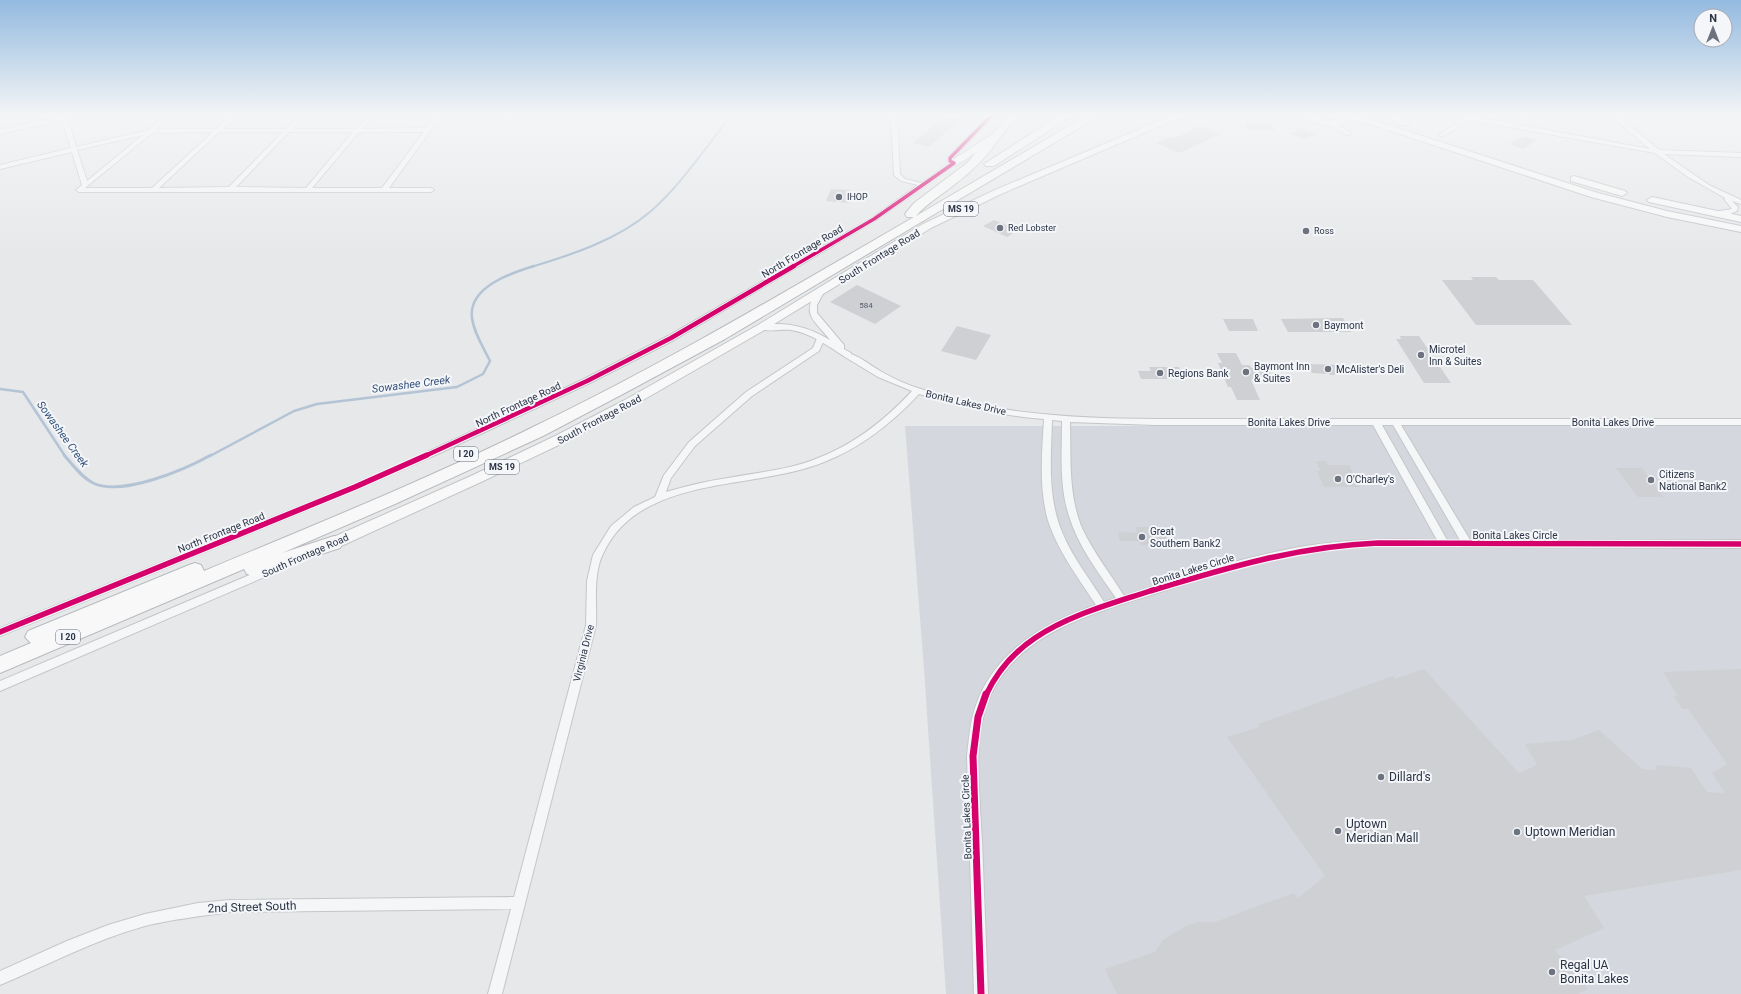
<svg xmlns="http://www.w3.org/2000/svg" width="1741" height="994" font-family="Roboto,sans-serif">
<rect width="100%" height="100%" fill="#e6e8ea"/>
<path fill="#d4d7dd" d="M905 426H1741V994H946L924 669Z"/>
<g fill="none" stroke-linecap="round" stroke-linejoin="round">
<path stroke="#b4c4d5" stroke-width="2" d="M531 267C571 255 617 240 650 212 681 185 705 148 731 116"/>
<g stroke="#b4c4d5" stroke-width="2.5">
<path d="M0 389 23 392 65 456"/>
<path d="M210 456 294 411 317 404 457 387 483 374 490 361C483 347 474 333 472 318 468 287 511 273 534 266"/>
</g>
<path stroke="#b4c4d5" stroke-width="3" d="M64 455C73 465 81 477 93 483 122 497 186 469 211 455"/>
</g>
<g fill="#ced0d3">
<path d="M944 117 959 120 929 147 913 143Z"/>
<path d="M1244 122 1271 123 1275 131 1248 130Z"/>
<path d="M1201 126 1221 134 1179 153 1156 143 1171 136 1175 138Z"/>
<path d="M1300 128 1316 134 1306 139 1290 134Z"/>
<path d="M1525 136 1537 140 1523 149 1509 144Z"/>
<path d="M831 189 850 190V192H852L849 203 826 201Z"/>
<path d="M994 220 1018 230 1007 237 983 226Z"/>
<path d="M1471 277H1496L1499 280H1533L1572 325H1476L1442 280H1473Z"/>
<path d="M857 285 901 306 875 324 830 302Z"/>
<path d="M1343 318 1351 332H1288L1281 319Z"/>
<path d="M1223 319H1253L1258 331H1229Z"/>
<path d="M957 326 991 335 976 360 941 351Z"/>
<path d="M1400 336H1419L1451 383H1424L1396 339H1401Z"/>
<path d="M1217 353H1236L1242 365H1249L1252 368H1268L1272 377H1257L1256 380H1251L1260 400H1237L1231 387H1228L1218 363H1222Z"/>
<path d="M1308 364 1343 365 1348 374 1330 375 1329 374 1312 373Z"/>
<path d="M1149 367H1179L1184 379H1141L1138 371H1151Z"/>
<path d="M1316 461H1326L1328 465H1349L1360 487H1324L1317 471H1321Z"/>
<path d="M1616 468H1642L1663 497H1638Z"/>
<path d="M1136 527H1164L1168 546 1141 545 1140 541H1120L1118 532 1137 533Z"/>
<path d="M1424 669 1519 773 1537 765 1525 744 1572 740 1599 730 1642 769 1657 770 1656 765 1691 768 1707 792 1725 793 1712 773 1727 764 1688 709H1682L1674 696H1678L1663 672 1741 669V870L1584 896 1604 928 1555 950 1588 989 1578 994H1117L1105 969 1155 952 1163 940 1186 926 1199 922H1215L1294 893 1298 898 1325 876 1227 737 1260 727 1258 724 1393 676 1395 679Z"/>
</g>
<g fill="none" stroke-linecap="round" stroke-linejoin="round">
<defs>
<g id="minor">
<path d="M75 116 68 119 76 147 149 130 165 116H172L156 129H216L230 116H237L223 129H286L299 116H305L293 129H356L367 116H373L362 129 426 128 435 116H441L389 188H431L434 190 431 192H79L76 190 82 185 72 152 0 169V165L71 148 62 120 0 134V130L61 116ZM213 132 152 188H85L152 133ZM219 132H283L229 187 159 188ZM289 132H353L306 188 236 187ZM359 132H424L382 188H312ZM143 135 87 181 77 150Z"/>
<path d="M891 116H897L900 174 905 179 922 183 950 163 947 161 948 157 988 116H994L953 158V160L957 163 956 164 876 220 674 340 590 383 440 453 358 489 0 636V628L352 485 434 449 584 379 668 336 872 218 918 185 901 181 894 175Z"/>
<path d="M1454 116H1472L1650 149 1611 116H1618L1659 150 1741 153V157L1664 154 1709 185 1741 200V204L1732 201 1738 207 1737 211 1730 214H1713V212L1732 209 1724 199 1725 198 1688 177 1655 153 1469 120 1444 136H1440V134L1463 119Z"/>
<path d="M818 336H821L825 338 819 351 752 396 695 446 671 478 666 492C686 486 707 481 728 478 758 472 790 470 818 458 855 444 885 420 912 391L878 377 845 357 844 355 848 353C860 356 871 366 882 372 894 379 908 385 921 389 996 415 1076 418 1155 419H1741V425H1401L1470 540H1741V548C1655 547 1569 548 1483 547 1429 547 1374 544 1319 551 1259 559 1202 579 1144 597 1087 615 1019 635 991 694 971 737 980 794 982 841 984 892 986 943 988 994H974L967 756C969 739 970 721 976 705 995 651 1044 623 1096 605 1078 577 1056 549 1047 517 1039 485 1042 452 1044 419 1001 416 960 406 919 394 892 423 862 447 824 462 754 491 638 473 602 556 593 577 597 603 596 625L502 994H488L511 909 230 912C202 916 173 919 145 926 94 940 48 965 0 985V971L67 941 108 925 145 914 198 903 230 900 514 897 586 625 587 581 593 555 611 526 634 507 655 497 664 475 689 442 746 392 813 348ZM1052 420 1062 421C1062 452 1059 485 1069 516 1078 546 1098 572 1116 598L1104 602C1090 579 1072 557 1062 532 1047 496 1051 457 1052 420ZM1070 422 1155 425H1373L1437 540C1389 539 1342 539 1294 548 1236 559 1180 578 1124 596 1110 573 1093 552 1082 528 1068 495 1071 457 1070 422ZM1382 425H1393L1460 540H1447Z"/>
<path d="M280 562 283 563 285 566 283 569 0 691V681Z"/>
</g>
<g id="tertiary">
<path d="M1322 121C1331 120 1345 127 1351 134L1346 135 1340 130 1322 123Z"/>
<path d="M820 289 824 292 817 305V313L844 345V349L851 353V357H845C828 346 811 333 791 330 782 329 764 333 757 327 761 323 767 324 772 324 794 323 812 329 830 340 814 320 801 315 817 290Z"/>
</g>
<g id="primary">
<path d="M1009 116H1018L1000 137 957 165H951V161L994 133Z"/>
<path d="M1171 116H1183L1001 194 931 228 766 329 631 407 565 442 481 482 339 547 334 548 329 547 327 543 329 539 471 476 555 436 623 401 758 325 923 224 995 190Z"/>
<path d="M1295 116H1309L1332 120 1343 116H1359L1376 121 1598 193 1667 211 1741 226V232L1667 217 1591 197 1370 124 1350 119 1339 125H1325Z"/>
<path d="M1574 176 1625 191 1627 193 1622 196 1571 181V177Z"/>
<path d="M1652 197 1741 216V222L1649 202 1647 200Z"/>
</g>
<g id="motorway">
<path d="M1059 116H1072L994 166H986L984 164Z"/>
<path d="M1086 116H1099L725 339 621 395 543 436 395 504 282 553 334 536 340 538 343 543 340 548 253 576 247 574 244 569 0 673V656L31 643 25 637 28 631 189 565 195 563 201 565 204 571C314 525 426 480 533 427 664 364 788 290 914 217H907L905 214 914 203 967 163 993 133H1001L1002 135C989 154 974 170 955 184 942 195 927 203 916 216Z"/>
<path d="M1385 116H1399L1410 123 1409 125H1401Z"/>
</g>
</defs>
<use href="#minor" stroke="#c4c6c8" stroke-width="2"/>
<use href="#tertiary" stroke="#c4c6c8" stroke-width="2"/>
<use href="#primary" stroke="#c2c5c8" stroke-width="2"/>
<use href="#motorway" stroke="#b8bbbf" stroke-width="2"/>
<use href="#minor" fill="#f5f6f7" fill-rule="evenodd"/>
<use href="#tertiary" fill="#f5f6f7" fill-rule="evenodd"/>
<use href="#primary" fill="#f8f8f8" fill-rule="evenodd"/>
<use href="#motorway" fill="#f8f8f8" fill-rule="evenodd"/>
<defs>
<path id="cycleway-far3" d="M792 267 874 219 954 163 950 161V158L991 116"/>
<path id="cycleway-far2" d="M425 456 587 381 671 338 794 266"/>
<g id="cycleway-far1">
<path d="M0 632 355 487 427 455"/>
<path d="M986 695C997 672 1014 652 1035 638 1069 615 1111 604 1150 591 1226 568 1299 546 1378 543L1741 544"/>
</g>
<path id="cycleway" d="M981 994 973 756 978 717 986 694"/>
</defs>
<use href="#cycleway-far3" stroke="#f4f6f9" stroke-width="5"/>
<use href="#cycleway-far2" stroke="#f4f6f9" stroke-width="6"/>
<use href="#cycleway-far1" stroke="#f4f6f9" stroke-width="8"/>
<use href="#cycleway" stroke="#f4f6f9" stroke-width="10"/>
<use href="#cycleway-far3" stroke="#d6006c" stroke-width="3.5"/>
<use href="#cycleway-far2" stroke="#d6006c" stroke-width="4.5"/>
<use href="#cycleway-far1" stroke="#d6006c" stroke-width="5.5"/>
<use href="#cycleway" stroke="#d6006c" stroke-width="7"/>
</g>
<linearGradient id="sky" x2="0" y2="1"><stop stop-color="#93bae0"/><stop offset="0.45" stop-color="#f4f5f6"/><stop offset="1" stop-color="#f4f5f6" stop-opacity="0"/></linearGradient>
<rect width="1741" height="255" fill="url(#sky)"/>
<g fill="#6c737f" stroke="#f4f6f9" stroke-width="1.5">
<circle cx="839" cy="197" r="4"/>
<circle cx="1000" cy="228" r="4"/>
<circle cx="1306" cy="231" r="4"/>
<circle cx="1316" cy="325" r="4"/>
<circle cx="1421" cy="355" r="4"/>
<circle cx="1328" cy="369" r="4"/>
<circle cx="1246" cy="372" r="4"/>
<circle cx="1160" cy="373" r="4"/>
<circle cx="1338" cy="479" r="4"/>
<circle cx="1651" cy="480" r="4"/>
<circle cx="1142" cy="537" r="4"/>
<circle cx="1381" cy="777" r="4"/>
<circle cx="1338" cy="831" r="4"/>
<circle cx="1517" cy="832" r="4"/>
<circle cx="1552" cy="972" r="4"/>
</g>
<g text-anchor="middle" stroke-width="4" stroke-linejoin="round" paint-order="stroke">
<g font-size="8" fill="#545c69">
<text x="866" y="308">584</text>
</g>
<g font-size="9" fill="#2b3445" stroke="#f4f6f9" text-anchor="start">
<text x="847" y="200">IHOP</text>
<text x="1008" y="231">Red Lobster</text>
<text x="1314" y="234">Ross</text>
</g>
<g fill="#f4f6f9" stroke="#676e7b" stroke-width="1">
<rect x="944" y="202" width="34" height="14" rx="3"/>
<rect x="454" y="447" width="24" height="14" rx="3"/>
<rect x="485" y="460" width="34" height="14" rx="3"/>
<rect x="56" y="630" width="24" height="14" rx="3"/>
</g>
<g font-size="9" font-weight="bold" fill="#2b3445">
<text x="961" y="212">MS 19</text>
<text x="466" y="457">I 20</text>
<text x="502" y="470">MS 19</text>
<text x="68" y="640">I 20</text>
</g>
<g font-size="10" fill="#2b3445" stroke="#f4f6f9">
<text transform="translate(802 251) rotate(-31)" y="4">North Frontage Road</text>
<text transform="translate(879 256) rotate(-32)" y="4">South Frontage Road</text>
<text transform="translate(966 402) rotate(13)" y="4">Bonita Lakes Drive</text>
<text transform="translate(518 404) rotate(-25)" y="4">North Frontage Road</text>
<text transform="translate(599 419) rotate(-28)" y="4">South Frontage Road</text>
<text x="1289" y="426">Bonita Lakes Drive</text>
<text x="1613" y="426">Bonita Lakes Drive</text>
<text transform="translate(221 532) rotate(-22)" y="4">North Frontage Road</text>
<text x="1515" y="539">Bonita Lakes Circle</text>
<text transform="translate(305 555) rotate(-24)" y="4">South Frontage Road</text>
<text transform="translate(1193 569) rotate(-17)" y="4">Bonita Lakes Circle</text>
<text transform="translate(583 653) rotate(-76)" y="4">Virginia Drive</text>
<text transform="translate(966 817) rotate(-92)" y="4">Bonita Lakes Circle</text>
</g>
<g font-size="10" fill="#2b3445" stroke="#f4f6f9" text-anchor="start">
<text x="1324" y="329">Baymont</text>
<text x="1429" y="353">Microtel<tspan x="1429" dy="12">Inn &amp; Suites</tspan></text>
<text x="1254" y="370">Baymont Inn<tspan x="1254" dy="12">&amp; Suites</tspan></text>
<text x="1336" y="373">McAlister's Deli</text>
<text x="1168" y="377">Regions Bank</text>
<text x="1659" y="478">Citizens<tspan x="1659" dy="12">National Bank2</tspan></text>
<text x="1346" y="483">O'Charley's</text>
<text x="1150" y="535">Great<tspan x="1150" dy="12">Southern Bank2</tspan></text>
</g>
<g font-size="11" font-style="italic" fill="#34527a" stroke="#f4f6f9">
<text transform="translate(411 384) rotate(-7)" y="4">Sowashee Creek</text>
<text transform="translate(63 434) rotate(54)" y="4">Sowashee Creek</text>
</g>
<g font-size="12" fill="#2b3445" stroke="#f4f6f9" text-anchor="start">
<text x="1389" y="781">Dillard's</text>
<text x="1346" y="828">Uptown<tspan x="1346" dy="14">Meridian Mall</tspan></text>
<text x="1525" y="836">Uptown Meridian</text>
<text x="1560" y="969">Regal UA<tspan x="1560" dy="14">Bonita Lakes</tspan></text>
</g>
<g font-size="12" fill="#2b3445" stroke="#f4f6f9">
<text transform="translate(252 907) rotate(-2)" y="4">2nd Street South</text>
</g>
</g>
<g transform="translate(1713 28)"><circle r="19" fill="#f4f6f9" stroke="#a4a8b1"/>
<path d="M0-3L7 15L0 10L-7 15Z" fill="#6c737f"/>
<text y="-6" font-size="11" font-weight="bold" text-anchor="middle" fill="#2b3445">N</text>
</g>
</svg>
